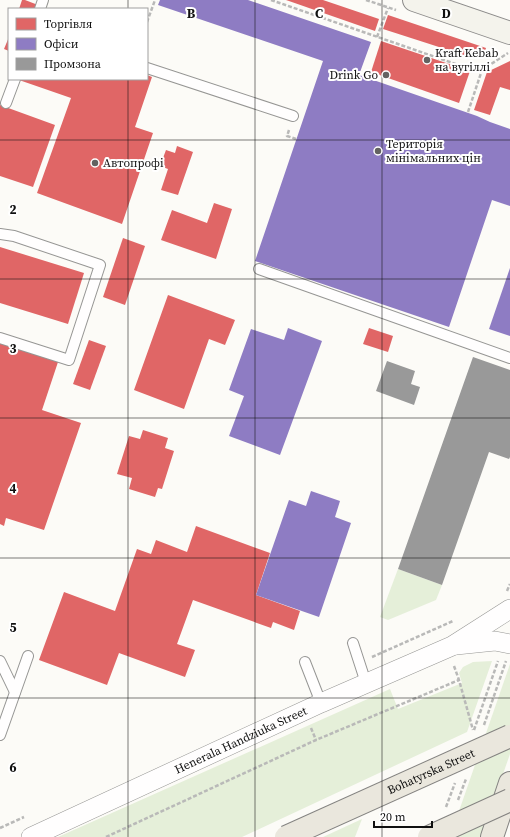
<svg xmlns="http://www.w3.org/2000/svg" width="510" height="837" font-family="'Source Serif 4',serif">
<rect width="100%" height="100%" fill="#fcfbf7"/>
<g fill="#e5efd9">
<path d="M398 569 442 585 436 600 388 620 380 617Z"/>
<path d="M492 661 467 732 242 837H58L390 689 398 709 462 683 459 673 463 667 473 662Z"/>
<path d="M510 664V754L481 837H450Z"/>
<path d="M362 819 355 837H323Z"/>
</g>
<g fill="#e06666">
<path d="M22 0H25L38 5 36 9H19Z"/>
<path d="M286 0H323L379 19 375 31Z"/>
<path d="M388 15 486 48 484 54 470 57 383 29Z"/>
<path d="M9 37V51L4 49Z"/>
<path d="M381 41 470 71 459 103 371 72Z"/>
<path d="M510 61V90L500 87 490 115 474 110 487 72Z"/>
<path d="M147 75 152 77 135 127 153 133 122 224 37 193 71 98 19 80 20 79H147Z"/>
<path d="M0 105 55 125 33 187 0 176Z"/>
<path d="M177 146 193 152 178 195 161 190 168 169 160 166 166 150 175 153Z"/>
<path d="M214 203 232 209 216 259 161 240 172 210 207 223Z"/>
<path d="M123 238 145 246 125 305 103 297Z"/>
<path d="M0 247 84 273 68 324 0 303Z"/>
<path d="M168 295 235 320 225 345 209 339 184 409 134 390Z"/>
<path d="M369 328 393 336 388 352 363 344Z"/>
<path d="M89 340 106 346 90 390 73 384Z"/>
<path d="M0 342 58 362 42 410 81 423 44 530 6 518 4 526 0 524Z"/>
<path d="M143 430 168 438 165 448 174 451 162 489 158 488 155 497 129 489 132 478 117 474 129 436 140 439Z"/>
<path d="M196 526 270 553 256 595 300 611 294 630 273 622 271 628 193 600 177 644 195 650 185 677 119 653 107 685 39 660 64 592 115 611 137 549 151 554 156 540 187 552Z"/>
</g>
<g fill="#8e7cc3">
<path d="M160 0H248L371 42 359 75 477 116 490 122 510 129V206L492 200 449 327 255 261 323 61 158 5Z"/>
<path d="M510 268V336L489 329Z"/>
<path d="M288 328 322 341 280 455 229 436 244 396 229 390 251 329 284 340Z"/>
<path d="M311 491 340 501 335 517 351 523 319 617 256 595 289 500 306 506Z"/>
</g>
<g fill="#999">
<path d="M473 357 510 370V457L509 459 489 452 442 585 398 569Z"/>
<path d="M387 361 415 371 411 384 420 387 414 405 376 391Z"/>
</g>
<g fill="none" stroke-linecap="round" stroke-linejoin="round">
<defs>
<g id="lane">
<path d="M40 9 43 0"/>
<path d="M147 68 293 116"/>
<path d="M6 103 15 79"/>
<path d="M0 234 14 236 100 265 69 360 0 338"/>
<path d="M259 269 510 358"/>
<path d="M353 643 366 683"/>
<path d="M0 661 15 692"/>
<path d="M305 662 321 703"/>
<path d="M0 735 28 656"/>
</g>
<g id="street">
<path d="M456 645 495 641 510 644"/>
<path id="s1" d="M31 837 321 703 452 646 510 609"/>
</g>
<path id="secondary" d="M414 0 510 33"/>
<path id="primary" d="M492 837 510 783"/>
</defs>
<use href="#lane" stroke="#969694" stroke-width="12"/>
<use href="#street" stroke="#969694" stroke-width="20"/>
<use href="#secondary" stroke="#8d8c8b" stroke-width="24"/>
<use href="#primary" stroke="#848381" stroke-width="24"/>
<g stroke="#b9b9b8" stroke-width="2.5" stroke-dasharray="4 2" stroke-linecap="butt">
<path d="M271 0 470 69 482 70 508 53"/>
<path d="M366 0 396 10"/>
<path d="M147 22 155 0"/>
<path d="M377 37 388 8"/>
<path d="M468 112 482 70"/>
<path d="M289 130 287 136 296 139"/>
<path d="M507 591 510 584"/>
<path d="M372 657 453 621"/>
<path d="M454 666 459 680 473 730"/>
<path d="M484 725 506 661"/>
<path d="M311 728 316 740"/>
<path d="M474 730 498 661"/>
<path d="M458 800 466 779"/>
<path d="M446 807 455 783"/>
<path d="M0 828 24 817"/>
<path d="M106 837 316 740 459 680"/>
</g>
<use href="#lane" stroke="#fffefe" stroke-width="10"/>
<use href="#street" stroke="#fffefe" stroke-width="19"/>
<use href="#secondary" stroke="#f4f3ec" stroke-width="22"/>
<use href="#primary" stroke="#eae7dd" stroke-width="22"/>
<defs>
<g id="primary-bridge">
<path id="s2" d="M286 837 510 736"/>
<path d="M429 837 510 800"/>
</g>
</defs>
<use href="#primary-bridge" stroke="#848381" stroke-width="24" stroke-linecap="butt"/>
<use href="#primary-bridge" stroke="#eae7dd" stroke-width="22"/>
</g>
<path fill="none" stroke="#101010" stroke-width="1" stroke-opacity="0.55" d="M128 0V9M255 0V837M382 0V837M128 79V837M0 140H510M0 279H510M0 418H510M0 558H510M0 698H510"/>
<g fill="#636261" stroke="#fff" stroke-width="1.5">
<circle cx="427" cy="60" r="4"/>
<circle cx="386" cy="75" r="4"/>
<circle cx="378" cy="151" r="4"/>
<circle cx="95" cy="163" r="4"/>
</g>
<g text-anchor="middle" stroke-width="4" stroke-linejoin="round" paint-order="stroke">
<g font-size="12" fill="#101010" stroke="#fff" text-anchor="start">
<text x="435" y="57">Kraft Kebab<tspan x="435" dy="14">на вугіллі</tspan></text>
<text x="378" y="79" text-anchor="end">Drink Go</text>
<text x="386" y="148">Територія<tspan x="386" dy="14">мінімальних цін</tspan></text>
<text x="103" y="167">Автопрофі</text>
</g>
<g font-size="12" fill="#101010" stroke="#fff">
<text dy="4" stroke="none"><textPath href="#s1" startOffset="231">Henerala Handziuka Street</textPath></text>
<text dy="4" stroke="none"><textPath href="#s2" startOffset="159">Bohatyrska Street</textPath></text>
</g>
</g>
<g font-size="13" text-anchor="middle" font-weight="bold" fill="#101010" stroke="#fff" stroke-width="4" stroke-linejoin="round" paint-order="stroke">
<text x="191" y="18">B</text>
<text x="319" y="18">C</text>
<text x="446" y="18">D</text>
<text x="13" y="214">2</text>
<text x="13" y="353">3</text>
<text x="13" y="493">4</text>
<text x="13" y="632">5</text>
<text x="13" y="772">6</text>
</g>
<rect x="8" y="8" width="140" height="72" fill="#ffffff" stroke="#9f9f9f"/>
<rect x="16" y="18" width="20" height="12" fill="#e06666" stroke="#9f9f9f"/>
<text x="44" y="28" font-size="12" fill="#101010">Торгівля</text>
<rect x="16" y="38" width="20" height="12" fill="#8e7cc3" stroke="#9f9f9f"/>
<text x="44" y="48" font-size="12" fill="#101010">Офіси</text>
<rect x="16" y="58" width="20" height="12" fill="#999999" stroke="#9f9f9f"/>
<text x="44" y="68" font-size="12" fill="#101010">Промзона</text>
<path d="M374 821v6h58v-6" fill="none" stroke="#101010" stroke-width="2"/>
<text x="380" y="821" font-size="12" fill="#101010" stroke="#ffffff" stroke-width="3" paint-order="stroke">20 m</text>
</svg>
